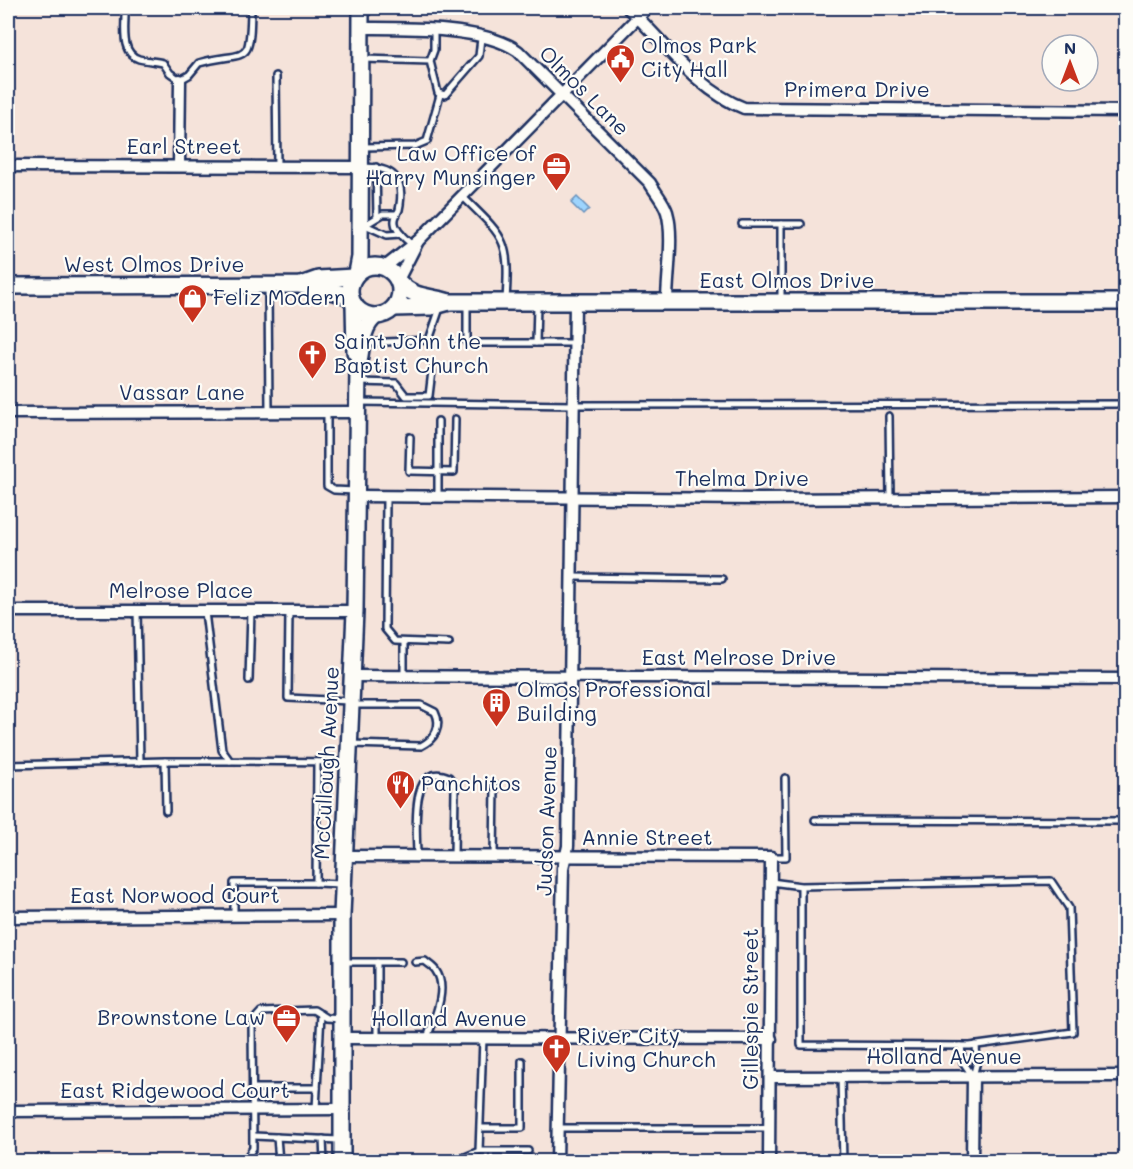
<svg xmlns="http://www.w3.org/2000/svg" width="1133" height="1169" font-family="Mali,sans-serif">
<rect width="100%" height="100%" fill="#f5e3da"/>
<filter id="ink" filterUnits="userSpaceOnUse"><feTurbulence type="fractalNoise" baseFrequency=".0167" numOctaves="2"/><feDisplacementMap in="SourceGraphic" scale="12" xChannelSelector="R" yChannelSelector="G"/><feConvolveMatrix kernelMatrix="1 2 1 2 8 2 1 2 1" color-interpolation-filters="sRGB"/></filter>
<g filter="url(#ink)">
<path fill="#9dd4fd" stroke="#6992bd" stroke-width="1.5" d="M577 197 589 209 583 215 571 203Z"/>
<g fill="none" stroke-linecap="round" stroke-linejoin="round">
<defs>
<g id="lane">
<path d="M125 8C126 24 119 53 139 59 147 61 155 61 163 63L170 73 180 80 189 75 199 63C248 50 250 68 251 8"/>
<path d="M363 59 430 61 438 93 445 95 479 56 481 38"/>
<path d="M430 61 434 50V30"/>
<path d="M276 76 277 167"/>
<path d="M363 147 415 146 427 141 440 95"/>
<path d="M362 167C392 167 406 177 399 210 397 214 394 218 395 223 396 232 406 239 412 245"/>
<path d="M376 167 377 217"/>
<path d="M462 196C505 238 510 239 506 300"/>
<path d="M742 224H781"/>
<path d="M365 225 387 235 401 234"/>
<path d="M365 225 383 214H397"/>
<path d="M268 288 269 412"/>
<path d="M781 300V224H801"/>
<path d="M467 303V343H536L537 304"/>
<path d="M365 343 429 340 440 308"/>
<path d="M536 343H574"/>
<path d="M359 382 396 383 406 396H429L432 371"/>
<path d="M359 402 573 405 1126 404"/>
<path d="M327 412V486L334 490 355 491"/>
<path d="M889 416 890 498"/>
<path d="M410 437 409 471 454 472 455 419"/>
<path d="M386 496 385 629 395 641 449 643"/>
<path d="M438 497V421"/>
<path d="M572 577 722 579"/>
<path d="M137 610 140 762"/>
<path d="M289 611 288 698 349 701"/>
<path d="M205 612 222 750 230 761 347 762"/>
<path d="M404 676V642"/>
<path d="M249 680 251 611"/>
<path d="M350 744 421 746C435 739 442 726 435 712L421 705H352"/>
<path d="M165 761H230"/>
<path d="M8 765 165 761 166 811"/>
<path d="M815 820 1126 821"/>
<path d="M417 856C417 834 408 759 449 777L455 786 454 857"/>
<path d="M494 856 495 785"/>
<path d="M771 857H786L785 778"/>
<path d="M771 882 801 886 1051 881 1069 908 1073 1032 970 1046 801 1045V886"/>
<path d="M316 883 342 884"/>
<path d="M234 915V883H316L317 762"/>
<path d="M344 962H377V1038"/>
<path d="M377 962H401"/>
<path d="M415 962 425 961C428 964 434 967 436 971 449 989 433 1021 427 1038"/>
<path d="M961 1046 963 1062 972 1075"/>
<path d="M841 1077 843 1162"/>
<path d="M973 1077 977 1061 976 1045"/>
<path d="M253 1088H317"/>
<path d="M316 1109 321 1014"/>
<path d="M481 1128H522V1061"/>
<path d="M558 1128H769"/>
<path d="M254 1136 339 1140"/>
<path d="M277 1137 279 1162"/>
<path d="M323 1139 324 1162"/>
<path d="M479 1151H528"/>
<path d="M343 1159 431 1162"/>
<path d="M244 1162 253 1148 252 1022 261 1012 314 1010 327 1018 341 1019"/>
<path d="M453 1162 479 1151 483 1038"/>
</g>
<g id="street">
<path d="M628 8C665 42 696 90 744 108L1126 111"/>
<path d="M361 28C403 28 483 26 518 51L650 183C655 192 664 202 667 212 674 236 667 276 667 302"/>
<path d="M8 166 361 167"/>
<path d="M179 166 180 80"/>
<path d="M385 267 418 241 647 8"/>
<path d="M398 280 418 241"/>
<path d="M8 413 357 412"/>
<path d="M358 496 759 499 1126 497"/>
<path d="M8 611H355"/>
<path d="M352 676 1126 679"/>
<path d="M344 856 771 857 769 1162"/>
<path d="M8 917 342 915"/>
<path d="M343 1038 771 1039"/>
<path d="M771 1077 1118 1076"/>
<path d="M8 1111 342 1109"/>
<path d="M557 1162 563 868 568 846 575 302"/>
<path d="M972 1162 973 1077"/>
</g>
<g id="secondary">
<circle cx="375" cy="291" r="25"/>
<path d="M357 273 360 257 361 8"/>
<path d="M400 283C415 299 429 295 449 302"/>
<path d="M301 285C317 290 339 290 351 298"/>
<path d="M8 286 301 285 318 279 354 277"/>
<path d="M354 304 355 352"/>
<path d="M394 308 431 307 449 302H1126"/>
<path d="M342 1162V915L355 611 358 367C362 349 361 327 376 316"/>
</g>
</defs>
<use href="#lane" stroke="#1b2f5e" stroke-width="10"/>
<use href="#street" stroke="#1b2f5e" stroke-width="15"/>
<use href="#secondary" stroke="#1b2f5e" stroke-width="20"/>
<use href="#lane" stroke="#fdfcf7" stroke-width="5"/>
<use href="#street" stroke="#fdfcf7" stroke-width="10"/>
<use href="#secondary" stroke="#fdfcf7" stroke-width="15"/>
</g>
</g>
<defs>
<symbol id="civic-pin" viewBox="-11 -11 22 30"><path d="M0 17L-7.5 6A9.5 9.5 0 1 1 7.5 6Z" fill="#c8321e" stroke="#fdfcf7"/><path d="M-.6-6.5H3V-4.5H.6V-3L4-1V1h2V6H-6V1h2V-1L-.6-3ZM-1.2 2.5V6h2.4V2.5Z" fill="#fff"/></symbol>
<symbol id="office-pin" viewBox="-11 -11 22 30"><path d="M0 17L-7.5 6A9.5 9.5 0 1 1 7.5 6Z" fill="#c8321e" stroke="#fdfcf7"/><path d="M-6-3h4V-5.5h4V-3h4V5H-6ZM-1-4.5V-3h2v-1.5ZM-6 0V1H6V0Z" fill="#fff"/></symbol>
<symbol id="shop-pin" viewBox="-11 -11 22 30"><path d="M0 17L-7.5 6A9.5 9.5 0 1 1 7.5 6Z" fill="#c8321e" stroke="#fdfcf7"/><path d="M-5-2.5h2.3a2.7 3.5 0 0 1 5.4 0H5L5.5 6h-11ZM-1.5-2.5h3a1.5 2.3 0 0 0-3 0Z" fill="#fff"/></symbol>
<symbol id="church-pin" viewBox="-11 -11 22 30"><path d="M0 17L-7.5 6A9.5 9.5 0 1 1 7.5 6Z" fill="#c8321e" stroke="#fdfcf7"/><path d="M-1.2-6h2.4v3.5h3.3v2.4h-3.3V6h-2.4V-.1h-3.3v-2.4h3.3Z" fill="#fff"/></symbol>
<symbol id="building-pin" viewBox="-11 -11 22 30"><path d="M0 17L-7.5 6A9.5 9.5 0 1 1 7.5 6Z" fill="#c8321e" stroke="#fdfcf7"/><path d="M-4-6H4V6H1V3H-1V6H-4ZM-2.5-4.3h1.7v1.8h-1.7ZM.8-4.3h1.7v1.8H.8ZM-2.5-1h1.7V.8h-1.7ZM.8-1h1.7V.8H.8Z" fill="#fff"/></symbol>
<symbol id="restaurant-pin" viewBox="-11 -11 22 30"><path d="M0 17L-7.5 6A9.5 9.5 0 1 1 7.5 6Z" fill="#c8321e" stroke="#fdfcf7"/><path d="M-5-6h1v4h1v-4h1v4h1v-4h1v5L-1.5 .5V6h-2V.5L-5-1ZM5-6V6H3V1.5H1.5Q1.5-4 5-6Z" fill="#fff"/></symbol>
</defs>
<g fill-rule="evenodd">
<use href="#civic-pin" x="604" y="42" width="33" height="45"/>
<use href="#office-pin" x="540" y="150" width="33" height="45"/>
<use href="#shop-pin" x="176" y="282" width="33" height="45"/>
<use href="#church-pin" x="296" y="338" width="33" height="45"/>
<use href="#building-pin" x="480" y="686" width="33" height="45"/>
<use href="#restaurant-pin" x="384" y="768" width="33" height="45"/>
<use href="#office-pin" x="270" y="1002" width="33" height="45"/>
<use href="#church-pin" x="540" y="1032" width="33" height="45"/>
</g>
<g text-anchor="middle" stroke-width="4.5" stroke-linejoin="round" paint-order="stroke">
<g font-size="21" fill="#1b2f5e" stroke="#fdfcf7" text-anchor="start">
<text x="641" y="53">Olmos Park<tspan x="641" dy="24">City Hall</tspan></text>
<text x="536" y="161" text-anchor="end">Law Office of<tspan x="536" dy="24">Harry Munsinger</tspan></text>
<text x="213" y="305">Feliz Modern</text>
<text x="334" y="349">Saint John the<tspan x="334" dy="24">Baptist Church</tspan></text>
<text x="517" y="697">Olmos Professional<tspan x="517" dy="24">Building</tspan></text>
<text x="421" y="791">Panchitos</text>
<text x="265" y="1025" text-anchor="end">Brownstone Law</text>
<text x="577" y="1043">River City<tspan x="577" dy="24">Living Church</tspan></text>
</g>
<g font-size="21" fill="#1b2f5e" stroke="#fdfcf7">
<text x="857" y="97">Primera Drive</text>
<text transform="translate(584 91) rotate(45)" y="7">Olmos Lane</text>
<text x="184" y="154">Earl Street</text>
<text x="154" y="272">West Olmos Drive</text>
<text x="787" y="288">East Olmos Drive</text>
<text x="182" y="400">Vassar Lane</text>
<text x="742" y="486">Thelma Drive</text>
<text x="181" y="598">Melrose Place</text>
<text x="739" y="665">East Melrose Drive</text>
<text transform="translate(327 763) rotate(-87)" y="7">McCullough Avenue</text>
<text transform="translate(547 821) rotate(-88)" y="7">Judson Avenue</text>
<text x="647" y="845">Annie Street</text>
<text x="175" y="903">East Norwood Court</text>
<text transform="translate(751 1009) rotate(-90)" y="7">Gillespie Street</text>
<text x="449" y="1026">Holland Avenue</text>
<text x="944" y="1064">Holland Avenue</text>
<text x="175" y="1098">East Ridgewood Court</text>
</g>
</g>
<rect width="1133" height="1169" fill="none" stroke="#fdfcf7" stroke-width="30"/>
<rect x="15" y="15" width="1103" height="1139" fill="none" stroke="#1b2f5e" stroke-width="2" filter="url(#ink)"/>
<g transform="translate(1070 63)"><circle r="28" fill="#fdfcf7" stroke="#a3aaba" stroke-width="1.5"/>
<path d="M0-4.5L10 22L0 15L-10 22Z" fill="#c8321e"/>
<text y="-9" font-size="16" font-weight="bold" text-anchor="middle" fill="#1b2f5e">N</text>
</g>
</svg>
